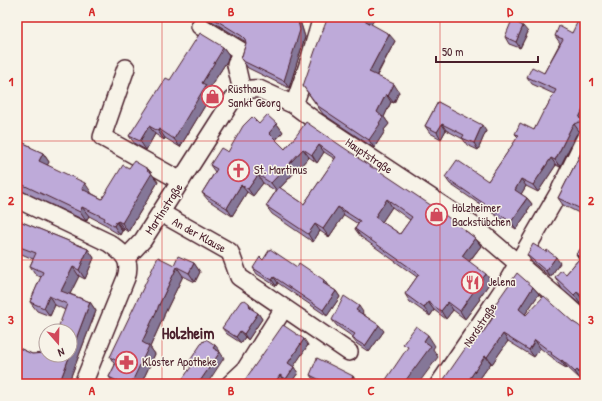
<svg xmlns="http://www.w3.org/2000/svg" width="602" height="401" font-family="'Patrick Hand',sans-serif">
<rect width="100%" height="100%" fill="#f7f3e8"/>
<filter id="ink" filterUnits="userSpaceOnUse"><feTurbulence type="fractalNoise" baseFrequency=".025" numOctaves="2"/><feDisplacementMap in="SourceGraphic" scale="8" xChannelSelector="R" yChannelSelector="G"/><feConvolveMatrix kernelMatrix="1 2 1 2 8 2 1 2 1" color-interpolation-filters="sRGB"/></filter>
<g filter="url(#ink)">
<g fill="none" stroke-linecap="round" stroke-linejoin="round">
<defs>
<g id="minor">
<path d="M200 26 241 51 236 65 242 91"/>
<path d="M126 68 102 137 181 181"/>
<path d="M294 105 308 65 322 17"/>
<path d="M17 199 109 243C123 253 132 260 126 278L83 384"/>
<path d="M161 213 230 252 239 277 349 352"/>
<path d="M126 258 143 240 233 99C240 91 248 88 259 89L294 105 314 120 474 226 564 303 585 322"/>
<path d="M230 384 245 370 284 308"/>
<path d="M439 384 484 318 502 291 558 194 585 139"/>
</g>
</defs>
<use href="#minor" stroke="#4a1f2b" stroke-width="20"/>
<use href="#minor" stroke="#f7f3e8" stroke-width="17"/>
</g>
<g fill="#a392bb" stroke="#4a1f2b" fill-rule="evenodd">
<path d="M203 17H297L301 24 305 37 289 88 248 68 241 59 246 43V42L205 17Z"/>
<path d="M585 17V129L579 131 576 135 560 167 556 165 538 192 526 186 521 194 527 198 532 204 527 211 528 212 516 229 450 184 445 177 488 181 518 137 515 134 534 130 554 94 532 84 527 77 544 73 560 43 555 36 572 33Z"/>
<path d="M371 24 395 41 377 76 399 92 394 103 391 102 384 117 389 124 384 130 385 131 374 148 323 114 303 86Z"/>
<path d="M528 32 520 48 509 44 505 37Z"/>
<path d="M223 47 229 55 227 61 209 89 212 94 180 147 165 138 164 140 155 134 146 150 135 144 129 136 170 80Z"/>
<path d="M438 102 486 131 478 150 467 145 463 139 446 130 441 139 430 133 425 126Z"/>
<path d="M259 124H277L283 132 276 140 285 149 296 136 360 160 475 238 481 246 469 262 491 281 479 298 480 299 465 319 453 310 446 319 434 310 430 316 410 302 405 294 417 277 361 237 355 229 358 224 344 215 329 237 320 231 313 242 272 214 266 206 276 191 263 183 253 196 247 192 232 216 208 200 202 193 215 172 210 165 228 152ZM324 152 335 159 304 204 280 188 309 157 317 163ZM392 207 410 220 400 234 382 222Z"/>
<path d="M17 140 30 146 31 148 43 153 49 162 47 165 91 192V193L102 199 129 168 148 169 158 182 128 232 124 229 123 231H122L120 235 110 229 108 226 89 216 86 221 20 190 17 187Z"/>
<path d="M585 145V216L563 205 558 198Z"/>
<path d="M17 220 88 249 94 258 85 279 79 276 70 294 90 302 96 311 68 384H17V347L32 354 70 355 65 310 55 305 50 316 37 311 30 302 41 277 36 275 30 266 33 259 17 252Z"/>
<path d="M585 246V303L582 306 562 289 555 277 566 274 579 259 576 254Z"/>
<path d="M527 255 560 263 550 277 531 261Z"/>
<path d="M263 260 297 267 324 280 328 286 336 291 340 297 327 316 278 283 276 286 257 274 253 268Z"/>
<path d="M194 263 200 272 195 282 183 276 164 315V316L150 347 155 354 141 384H114L109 377 115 365 110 357 174 265Z"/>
<path d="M533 287 539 294 525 314 526 315 573 322 585 331V380L582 377 580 379 567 367 566 368 556 362 553 358 540 348 534 357 508 341 492 364 491 363 476 384H444L442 382 482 334 492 318 489 313Z"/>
<path d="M253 309V311L258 313 262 319 248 340 245 337 241 343 227 334 222 328Z"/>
<path d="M363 312 362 313 384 331 369 352 357 344 352 338 353 337 337 326 332 320Z"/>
<path d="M308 345 293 367 298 373 290 384H289L284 381 282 384H242Z"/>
<path d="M310 375 355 379 353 384H324L312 378Z"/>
</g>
<g fill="#857798" stroke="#4a1f2b">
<path d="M297 17 301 24 305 37 289 88 284 81Z"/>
<path d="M366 17H375L370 27 364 20Z"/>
<path d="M18 25 20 28 17 33V26Z"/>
<path d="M523 26 528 32 520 48 516 42Z"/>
<path d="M389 34 395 41 374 80 369 72Z"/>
<path d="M223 47 229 55 227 61 209 89 212 94 180 147 174 139 202 83Z"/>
<path d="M394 84 399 92 394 103 388 96Z"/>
<path d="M386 94 391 102 384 117 389 124 384 130 385 131 374 148 369 140 377 112Z"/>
<path d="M585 105V122L579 118Z"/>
<path d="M277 124 283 132 274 141 269 133Z"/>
<path d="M442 124 446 130 441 139 437 132Z"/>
<path d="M574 124 579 131 576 135 560 167 555 160 571 128Z"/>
<path d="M482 125 486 131 478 150 474 143Z"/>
<path d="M149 126 155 134 146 150 140 141Z"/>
<path d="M159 129 165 138 164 140 158 131Z"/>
<path d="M319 145 324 152 317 163 312 155Z"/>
<path d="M303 149 309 157 277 191 271 183Z"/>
<path d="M43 153 49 162 45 170 39 161Z"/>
<path d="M551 158 556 165 538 192 533 185Z"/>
<path d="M148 169 158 182 128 232 122 223Z"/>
<path d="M258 175 263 183 253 196 248 189Z"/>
<path d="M521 179 526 186 520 196 515 190Z"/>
<path d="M85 183 91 192 89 198 82 189Z"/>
<path d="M241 185 247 192 232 216 227 208Z"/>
<path d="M527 198 532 204 527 211 528 212 516 229 511 222Z"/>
<path d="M387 199 392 207 380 225 375 217Z"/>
<path d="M82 207 89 216 86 221 80 212Z"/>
<path d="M338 207 344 215 329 237 323 229Z"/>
<path d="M118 221 124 229 123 231 117 222Z"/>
<path d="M116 222 122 231 120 235 114 226Z"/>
<path d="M315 224 320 231 313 242 308 234Z"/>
<path d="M475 238 481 246 467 264 462 256Z"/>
<path d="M88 249 94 258 85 279 79 270Z"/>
<path d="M556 257 560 263 550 277 546 271Z"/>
<path d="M194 263 200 272 195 282 189 273Z"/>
<path d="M73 267 79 276 67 300 61 291Z"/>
<path d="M177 267 183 276 164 315V316L150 347 155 354 141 384H131L142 342 158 307Z"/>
<path d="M486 274 491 281 479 298 480 299 465 319 460 311 473 291Z"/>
<path d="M274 277 278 283 276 286 272 280Z"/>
<path d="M324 280 328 286 327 289 323 283Z"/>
<path d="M533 287 539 294 524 316 519 309Z"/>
<path d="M336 291 340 297 327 316 323 310Z"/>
<path d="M577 292 585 303 582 306 574 295Z"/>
<path d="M49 296 55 305 50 316 44 308Z"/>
<path d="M90 302 96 311 68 384H59Z"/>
<path d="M428 302 434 310 430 316 424 308Z"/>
<path d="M448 302 453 310 446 319 441 311Z"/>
<path d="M249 303 253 309 254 314 250 308Z"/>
<path d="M359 306 363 312 361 316 356 310Z"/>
<path d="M258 313 262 319 248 340 244 334Z"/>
<path d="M379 325 384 331 369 352 365 346Z"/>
<path d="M240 331 245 337 241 343 236 337Z"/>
<path d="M503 334 508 341 492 364 487 357Z"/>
<path d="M428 335 435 346 433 349 438 357 418 384H403L424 341Z"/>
<path d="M304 339 308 345 292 369 288 363Z"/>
<path d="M535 340 540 348 534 357 529 350Z"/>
<path d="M215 345 220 351 218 354 213 348Z"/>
<path d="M220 352 224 358 207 384H198Z"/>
<path d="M485 356 491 363 476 384H466Z"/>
<path d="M562 360 567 367 566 368 561 361Z"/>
<path d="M294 367 298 373 290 384H289L286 379Z"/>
<path d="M577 370 582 377 580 379 575 372Z"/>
<path d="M280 375 284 381 282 384H274Z"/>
<path d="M353 376 355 379 353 384H349Z"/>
</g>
<g fill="#beaad9" stroke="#4a1f2b" fill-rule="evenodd">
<path d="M211 17H297L300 30 284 81 243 61 241 59 246 43 245 39 242 36Z"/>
<path d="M328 17H366L364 20 389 34 369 72 394 84 388 96 386 94 377 112 383 117 379 123 380 124 369 140 318 106 303 86 315 51Z"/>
<path d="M580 17H585V105L579 118 585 121V124L579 122 574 124 571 128 555 160 551 158 533 185 521 179 515 190 527 198 522 205H523L511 222 445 177 457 160 488 181 519 135 515 134 520 123 534 130 544 110H545L556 90 527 77 532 67 544 73 563 39 555 36 559 26 572 33Z"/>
<path d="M512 20 523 26 516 42 505 37Z"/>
<path d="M200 33 223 47 221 52 202 83 206 85 174 139 159 129 158 131 149 126 140 141 129 136 166 78 170 80Z"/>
<path d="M438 102 482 125 474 143 462 138 464 135 442 124 437 132 425 126Z"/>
<path d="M267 115 277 124 269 133 285 149 296 136 306 122 359 158H358L373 168H375L441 212 475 238 462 256 486 274 473 291H474L460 311 448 302 441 311 428 302 424 308 405 294 419 274 355 229 360 221 338 207 323 229 315 224 308 234 266 206 279 187 304 204 336 157 319 145 312 155 303 149 271 183 258 175 248 189 241 185 227 208 202 193 217 169 210 165 221 148 228 152 243 126 252 117 259 124ZM387 199 412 217 400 234 375 217Z"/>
<path d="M17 140 30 146V147L43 153 39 161 85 183 82 189 102 199 123 165 129 168 134 161 148 169 147 170 152 173 122 223 118 221 117 222H116L114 226 104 220 105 218 82 207 80 212 17 182Z"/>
<path d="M585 145V211L558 198Z"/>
<path d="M17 220 88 249 79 270 73 267 61 291 90 302 70 355V331H57L67 304 49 296 44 308 30 302 43 272 30 266 36 253 17 246Z"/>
<path d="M533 244 546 252 547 250 556 257 546 271 527 255Z"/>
<path d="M583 246H585V298L577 292 574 295 555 277 561 270 566 274 580 258 576 254Z"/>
<path d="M270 249 297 267 299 263 324 280 323 283 336 291 323 310 274 277 272 280 253 268 260 257 263 260Z"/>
<path d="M178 256 194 263 189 273 177 267 158 307V308L142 342 149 346 131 384H123L109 377 117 361 110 357 158 257 174 265Z"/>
<path d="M517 273 533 287 519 309 526 315 544 296 573 322 578 325 585 331V377L577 370 575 372 562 360 561 361 551 354 552 353 535 340 529 350 503 334 487 357 485 356 466 384H445L442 382 469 343 472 346 480 333 482 334 494 316 489 313Z"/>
<path d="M344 296 359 306 356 310 379 325 365 346 352 338 355 334 332 320Z"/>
<path d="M245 300 249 303 250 308 258 313 244 334 240 331 236 337 222 328 241 301Z"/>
<path d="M283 325 304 339 288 363 294 367 286 379 280 375 274 384H242Z"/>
<path d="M416 326 428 335 424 341 431 346 403 384H383L408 347 403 344Z"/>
<path d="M206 339 215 345 213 348 220 352 198 384H179L191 367 187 365 203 341 204 342Z"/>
<path d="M17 347 32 354 44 353 46 347V355H70L59 384H17V373L19 368 17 367Z"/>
<path d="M317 358 353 376 349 384H328L310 375Z"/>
</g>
</g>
<path fill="none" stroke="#d62828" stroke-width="1" stroke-opacity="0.55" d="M162 17V384M301 17V384M440 17V384M17 141H585M17 260H585"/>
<defs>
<symbol id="shop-ring" viewBox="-11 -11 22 22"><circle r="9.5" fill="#f7f3e8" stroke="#d1495b" stroke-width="1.5"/><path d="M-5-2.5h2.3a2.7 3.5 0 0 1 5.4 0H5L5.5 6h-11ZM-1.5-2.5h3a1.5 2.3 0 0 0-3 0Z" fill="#d1495b"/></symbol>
<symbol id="church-ring" viewBox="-11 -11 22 22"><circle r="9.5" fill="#f7f3e8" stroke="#d1495b" stroke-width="1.5"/><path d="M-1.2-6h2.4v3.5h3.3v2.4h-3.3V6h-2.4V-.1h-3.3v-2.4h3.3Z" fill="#d1495b"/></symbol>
<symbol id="restaurant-ring" viewBox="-11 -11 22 22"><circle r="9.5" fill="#f7f3e8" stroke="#d1495b" stroke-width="1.5"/><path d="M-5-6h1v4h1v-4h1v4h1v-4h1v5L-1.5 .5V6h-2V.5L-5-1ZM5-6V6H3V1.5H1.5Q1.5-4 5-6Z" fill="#d1495b"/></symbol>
<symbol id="pharmacy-ring" viewBox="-11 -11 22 22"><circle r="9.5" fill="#f7f3e8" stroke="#d1495b" stroke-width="1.5"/><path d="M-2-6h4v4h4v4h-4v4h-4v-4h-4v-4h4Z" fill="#d1495b"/></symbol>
</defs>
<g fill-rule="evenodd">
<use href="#shop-ring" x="200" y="84" width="25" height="25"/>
<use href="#church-ring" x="226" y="158" width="25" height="25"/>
<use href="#shop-ring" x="424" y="202" width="25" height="25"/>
<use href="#restaurant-ring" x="460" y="270" width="25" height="25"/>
<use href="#pharmacy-ring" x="114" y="350" width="25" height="25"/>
</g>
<g text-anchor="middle" stroke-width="3" stroke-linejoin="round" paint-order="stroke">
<g font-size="12" fill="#4a1f2b" stroke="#f7f3e8" text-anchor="start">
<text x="228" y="93">Rüsthaus<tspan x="228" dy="14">Sankt Georg</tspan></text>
<text x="254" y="174">St. Martinus</text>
<text x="452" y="212">Holzheimer<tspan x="452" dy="14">Backstübchen</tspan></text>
<text x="488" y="286">Jelena</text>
<text x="142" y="366">Kloster Apotheke</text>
</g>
<g font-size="12" fill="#4a1f2b" stroke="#f7f3e8">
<text transform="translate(369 156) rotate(34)" y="4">Hauptstraße</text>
<text transform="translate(164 209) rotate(-57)" y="4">Martinstraße</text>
<text transform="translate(199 235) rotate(29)" y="4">An der Klause</text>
<text transform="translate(480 325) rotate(-56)" y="4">Nordstraße</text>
</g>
<g font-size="16" font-weight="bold" fill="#4a1f2b" stroke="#f7f3e8">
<text x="188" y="339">Holzheim</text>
</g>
</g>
<rect width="602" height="401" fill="none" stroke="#f7f3e8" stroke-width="44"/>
<g transform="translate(58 343) rotate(160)"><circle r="19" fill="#f7f3e8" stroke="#b29e9c"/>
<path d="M0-3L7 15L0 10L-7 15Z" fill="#d1495b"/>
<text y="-6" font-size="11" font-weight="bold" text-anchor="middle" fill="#4a1f2b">N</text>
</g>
<path d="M436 56v6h102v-6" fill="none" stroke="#4a1f2b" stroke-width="2"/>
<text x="442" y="56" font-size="12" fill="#4a1f2b" stroke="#f7f3e8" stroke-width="3" paint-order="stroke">50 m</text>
<rect x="22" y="22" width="558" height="357" fill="none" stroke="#d62828" stroke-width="1.5"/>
<g font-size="13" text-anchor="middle" font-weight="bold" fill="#d62828">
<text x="92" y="16">A</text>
<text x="231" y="16">B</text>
<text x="371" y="16">C</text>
<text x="510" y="16">D</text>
<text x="11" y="86">1</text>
<text x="591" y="86">1</text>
<text x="11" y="205">2</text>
<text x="591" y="205">2</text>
<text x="11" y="324">3</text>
<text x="591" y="324">3</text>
<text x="92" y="395">A</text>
<text x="231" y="395">B</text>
<text x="371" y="395">C</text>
<text x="510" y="395">D</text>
</g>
</svg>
